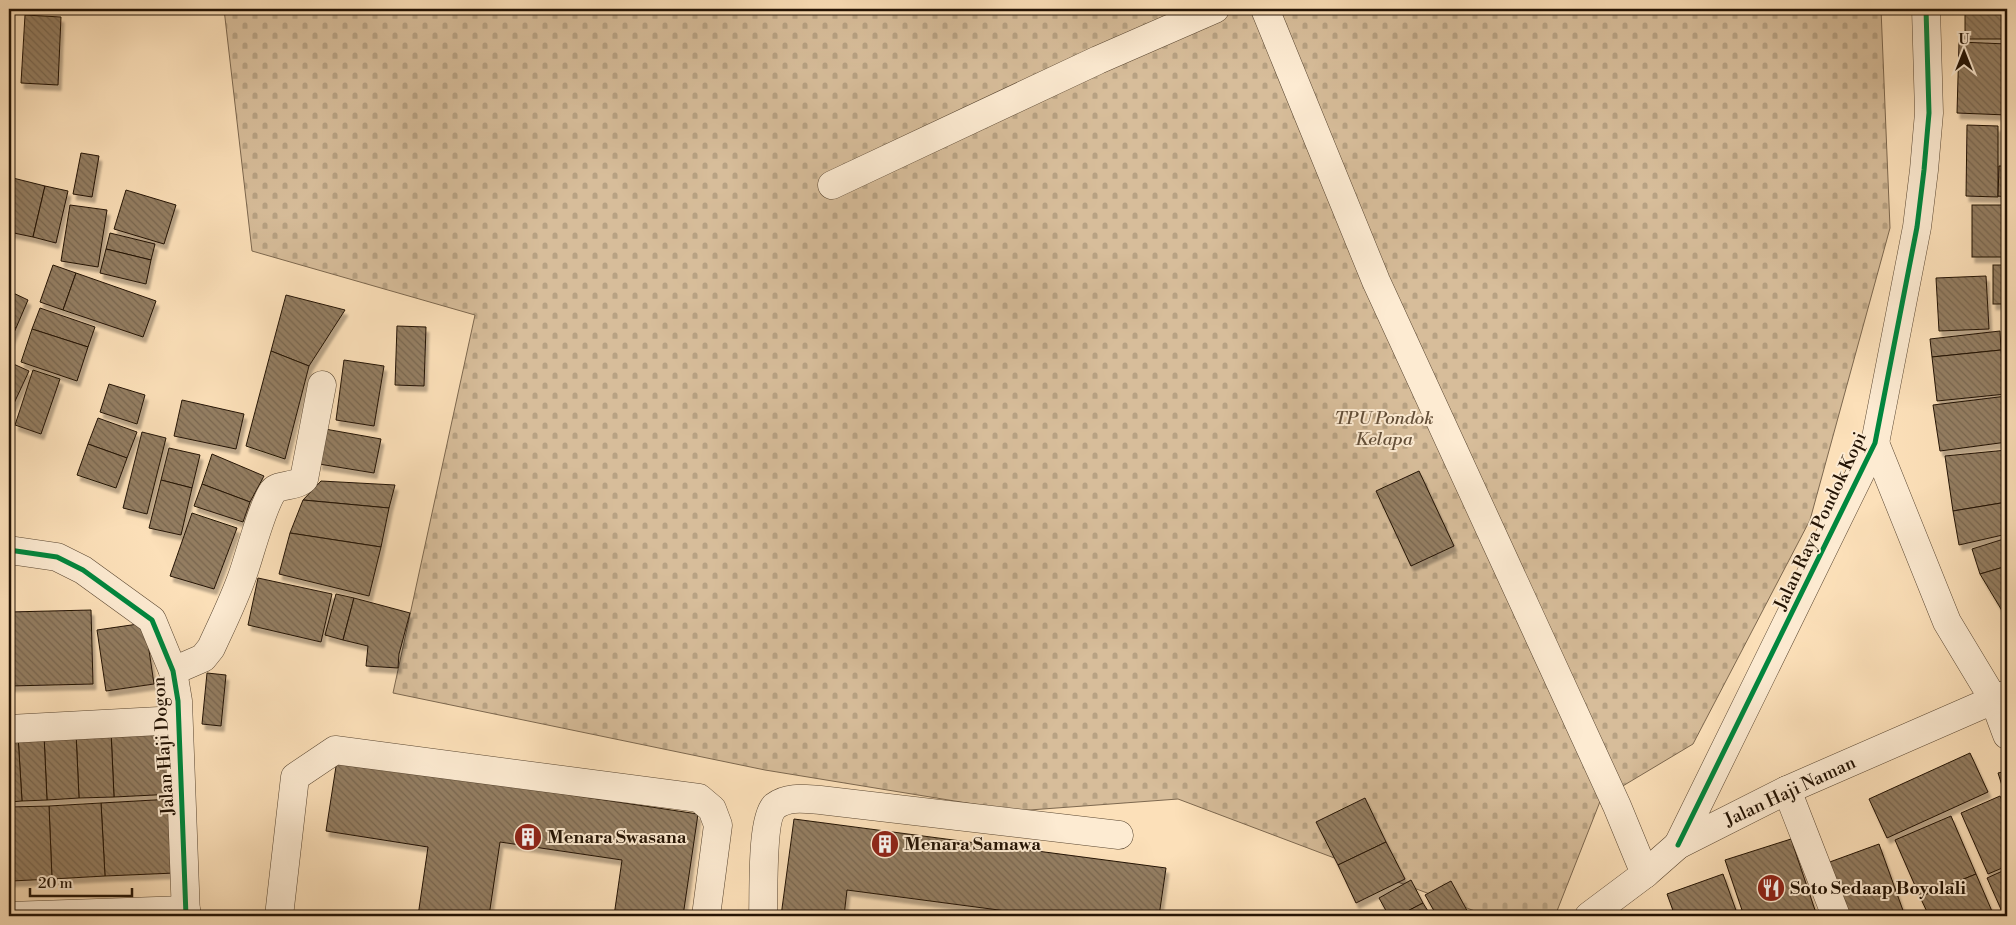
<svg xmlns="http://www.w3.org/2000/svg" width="2016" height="925" font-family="'Libre Bodoni',serif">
<defs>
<pattern id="cemetery-stones" width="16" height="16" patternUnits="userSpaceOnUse" patternTransform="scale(1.25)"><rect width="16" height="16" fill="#d7bd9a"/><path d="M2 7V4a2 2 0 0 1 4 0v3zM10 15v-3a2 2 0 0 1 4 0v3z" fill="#b8a283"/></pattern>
<pattern id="building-back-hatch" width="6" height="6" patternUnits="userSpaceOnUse" patternTransform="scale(1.25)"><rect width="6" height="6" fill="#947e62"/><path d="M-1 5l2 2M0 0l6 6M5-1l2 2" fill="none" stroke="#78664f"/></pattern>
<filter id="shadow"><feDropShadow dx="3" dy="5.5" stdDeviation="1" flood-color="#0004"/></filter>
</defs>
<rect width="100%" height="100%" fill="#fce0b9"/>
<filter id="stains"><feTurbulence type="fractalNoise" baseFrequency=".004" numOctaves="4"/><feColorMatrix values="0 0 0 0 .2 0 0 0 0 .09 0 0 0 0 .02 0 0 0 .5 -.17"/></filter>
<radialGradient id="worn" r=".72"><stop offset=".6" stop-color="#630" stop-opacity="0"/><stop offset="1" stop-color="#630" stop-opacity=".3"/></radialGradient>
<path fill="url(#cemetery-stones)" stroke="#7d684f" d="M224 9H1881L1890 228 1810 520 1693 744 1601 799 1555 916H1488L1178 799 1016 811 765 770 393 693 475 315 252 251Z"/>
<g fill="url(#building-back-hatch)" stroke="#231304" filter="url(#shadow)">
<rect x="1965" y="9" width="42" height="30"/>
<path d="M25 15 61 17 58 85 21 83Z"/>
<path d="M1959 42 2007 44V115L1957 113Z"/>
<path d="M1967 125 1998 126V197L1966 196Z"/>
<path d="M81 153 99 156 92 197 73 194Z"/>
<path d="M1999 166H2007V197L1998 196Z"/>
<path d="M9 177 45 186 33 237 9 232Z"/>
<path d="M45 186 68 191 56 243 33 237Z"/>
<path d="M126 190 176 205 164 244 114 229Z"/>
<path d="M70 205 107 210 98 267 61 261Z"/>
<rect x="1972" y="205" width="35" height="52"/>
<path d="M110 233 155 244 151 260 106 249Z"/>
<path d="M106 249 151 260 146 284 100 273Z"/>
<path d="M53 265 76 273 63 310 40 302Z"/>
<rect x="1993" y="265" width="14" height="39"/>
<path d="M76 273 156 301 143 337 63 310Z"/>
<path d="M1986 276 1989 329 1939 331 1936 278Z"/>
<path d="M9 291 28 300 16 328 9 325Z"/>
<path d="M286 295 345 310 309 366 271 351Z"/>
<path d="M40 308 95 327 88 347 32 329Z"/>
<path d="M9 325 16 328 9 344Z"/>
<path d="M397 326 426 327 424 386 395 385Z"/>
<path d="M32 329 88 347 77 381 21 362Z"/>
<path d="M2000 331 2001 350 1932 357 1930 339Z"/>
<path d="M2001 350 2006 394 1937 401 1932 357Z"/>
<path d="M271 351 309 366 285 459 246 446Z"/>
<path d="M344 360 384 366 374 426 336 420Z"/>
<path d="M9 362 29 371 9 414Z"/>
<path d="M33 370 60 379 41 434 15 425Z"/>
<path d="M109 384 145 395 137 424 100 412Z"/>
<path d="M2007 396V442L1940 451 1933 405Z"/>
<path d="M182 400 244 414 236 449 174 436Z"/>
<path d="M98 418 137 432 127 458 88 444Z"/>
<path d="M325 429 381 439 374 473 319 464Z"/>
<path d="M142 432 166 438 147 514 123 508Z"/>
<path d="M88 444 127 458 116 488 77 475Z"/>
<path d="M169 448 200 455 192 488 161 480Z"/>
<path d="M2007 450V502L1953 511 1945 456Z"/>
<path d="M212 454 264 476 250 502 202 484Z"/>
<path d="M1419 471 1454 546 1411 566 1376 491Z"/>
<path d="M161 480 192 488 181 535 149 528Z"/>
<path d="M321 481 395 485 389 508 303 500Z"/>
<path d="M202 484 250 502 243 522 194 506Z"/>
<path d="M303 500 389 508 381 547 290 533Z"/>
<path d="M2007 502V534L1959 545 1953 511Z"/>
<path d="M192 513 237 528 214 589 170 576Z"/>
<path d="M290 533 381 547 369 596 279 574Z"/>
<path d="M2007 538V566L1980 574 1972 549Z"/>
<path d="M2007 566V619L1980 574Z"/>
<path d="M258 578 332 594 321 642 248 625Z"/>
<path d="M336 594 354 598 343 640 325 635Z"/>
<path d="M354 598 410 613 399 654 398 668 366 666 368 646 343 640Z"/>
<path d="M91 610 93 684 9 686V612Z"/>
<path d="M145 623 154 684 106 691 97 630Z"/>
<path d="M207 673 226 675 221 726 202 724Z"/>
<path d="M170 728 174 794 114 797 111 731Z"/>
<path d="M111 731 114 797 79 798 76 733Z"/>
<path d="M76 733 79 798 47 800 44 735Z"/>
<path d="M44 735 47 800 22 801 18 736Z"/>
<path d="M9 736H18L22 801 9 802Z"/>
<path d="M1970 753 1988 792 1887 838 1869 799Z"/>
<path d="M337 760 698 814 683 916H614L622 860 500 842 489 916H418L428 847 326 831Z"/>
<path d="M2007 771V801L1998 773Z"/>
<path d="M2000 796 2007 811V866L1988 874 1961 813Z"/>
<path d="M1365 798 1386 842 1338 865 1316 822Z"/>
<path d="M172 799 175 873 105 876 101 803Z"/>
<path d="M101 803 105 876 52 879 49 806Z"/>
<path d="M49 806 52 879 11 881 9 807Z"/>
<path d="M1951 816 1976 874 1920 897 1895 840Z"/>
<path d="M794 819 1166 868 1159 916H1044L847 890 844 916H781Z"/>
<path d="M9 831 11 881H9Z"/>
<path d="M1791 839 1817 916H1744L1725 860Z"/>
<path d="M1386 842 1405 879 1356 903 1338 865Z"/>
<path d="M1879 844 1905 916H1846L1827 863Z"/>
<path d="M2007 869V916H2004L1987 878Z"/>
<path d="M1723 874 1738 916H1675L1667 894Z"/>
<path d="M1976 874 1994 916H1929L1920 897Z"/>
<path d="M1411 880 1423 903 1398 916H1389L1379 898Z"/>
<path d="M1451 881 1470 916H1437L1425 895Z"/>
<path d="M1423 903 1431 916H1398Z"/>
<path d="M1663 912 1665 916H1652Z"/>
</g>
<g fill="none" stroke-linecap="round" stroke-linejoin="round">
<defs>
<g id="minor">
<path d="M1265 9 1376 281 1617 806 1645 874"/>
<path d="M832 185 1098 60 1215 9"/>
<path d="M1875 443 1947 622 1994 700 2007 735"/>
<path d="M9 550 57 557 83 570 152 620 173 671 178 701 186 916"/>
<path d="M173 671 203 658 211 648C222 624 234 600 243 574 250 554 262 507 273 491 279 484 296 487 304 479L322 385"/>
<path d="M9 729 178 720"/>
<path d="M1787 790 1836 916"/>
<path d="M1678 845 1875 443 1917 227 1924 170 1929 113 1926 9"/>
<path d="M9 916 186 910"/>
<path d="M279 916 295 777 335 750 699 798 712 809 718 825 706 916"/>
<path d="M763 916C764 896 761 818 775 806 788 796 805 799 820 800L1119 835"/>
<path d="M1589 916 1645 874 1678 845 1787 790 2007 694"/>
</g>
</defs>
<use href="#minor" stroke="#594631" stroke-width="29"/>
<use href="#minor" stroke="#fdebd2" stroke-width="28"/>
<defs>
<g id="cycleway">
<path d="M9 550 57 557 83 570 152 620 173 671 178 701 186 916"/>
<path d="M1678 845 1875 443 1917 227 1924 170 1929 113 1926 9"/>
</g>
</defs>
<use href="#cycleway" stroke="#fdebd2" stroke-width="8"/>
<use href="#cycleway" stroke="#00873e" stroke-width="5"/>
</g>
<defs>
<symbol id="building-disc" viewBox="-11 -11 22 22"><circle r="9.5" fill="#8f2418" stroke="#fdebd2"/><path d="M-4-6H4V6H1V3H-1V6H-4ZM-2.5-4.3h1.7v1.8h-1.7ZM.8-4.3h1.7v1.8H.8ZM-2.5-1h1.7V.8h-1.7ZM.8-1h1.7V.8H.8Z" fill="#fff"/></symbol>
<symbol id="restaurant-disc" viewBox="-11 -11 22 22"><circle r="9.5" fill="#8f2418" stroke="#fdebd2"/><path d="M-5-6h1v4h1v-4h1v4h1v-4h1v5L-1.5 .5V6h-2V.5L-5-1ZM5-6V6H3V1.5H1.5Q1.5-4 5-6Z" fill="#fff"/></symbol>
</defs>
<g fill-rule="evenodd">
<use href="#building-disc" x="512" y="821" width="32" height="32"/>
<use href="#building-disc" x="869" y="828" width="32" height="32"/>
<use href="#restaurant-disc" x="1755" y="872" width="32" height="32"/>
</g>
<g text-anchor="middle" stroke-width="4" stroke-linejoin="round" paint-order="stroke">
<g font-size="18" font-style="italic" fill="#624e38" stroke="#fdebd2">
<text x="1384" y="424">TPU Pondok<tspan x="1384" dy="21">Kelapa</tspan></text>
</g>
<g font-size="18" fill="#231304" stroke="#fdebd2">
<text transform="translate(1820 521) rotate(-65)" y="6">Jalan Raya Pondok Kopi</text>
<text transform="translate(163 746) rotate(-94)" y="6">Jalan Haji Dogon</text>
<text transform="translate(1790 791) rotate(-25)" y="6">Jalan Haji Naman</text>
</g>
<g font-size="18" font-weight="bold" fill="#231304" stroke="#fdebd2" text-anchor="start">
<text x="547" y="843">Menara Swasana</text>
<text x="904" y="850">Menara Samawa</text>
<text x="1790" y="894">Soto Sedaap Boyolali</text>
</g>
</g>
<rect width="2016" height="925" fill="none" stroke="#fce0b9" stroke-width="30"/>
<rect x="10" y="10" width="1996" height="905" fill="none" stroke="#231304" stroke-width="2.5"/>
<rect x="15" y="15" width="1986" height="895" fill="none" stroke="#231304"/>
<g transform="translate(1964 52)" stroke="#fdebd2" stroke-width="4" paint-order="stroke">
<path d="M0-4L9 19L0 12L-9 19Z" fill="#231304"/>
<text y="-8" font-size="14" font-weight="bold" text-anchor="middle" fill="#231304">U</text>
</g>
<path d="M30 888v8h102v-8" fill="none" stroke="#231304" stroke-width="2.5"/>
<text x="38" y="888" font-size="15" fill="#231304" stroke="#fdebd2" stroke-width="4" paint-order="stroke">20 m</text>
<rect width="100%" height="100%" filter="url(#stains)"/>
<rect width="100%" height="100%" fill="url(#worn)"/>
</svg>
